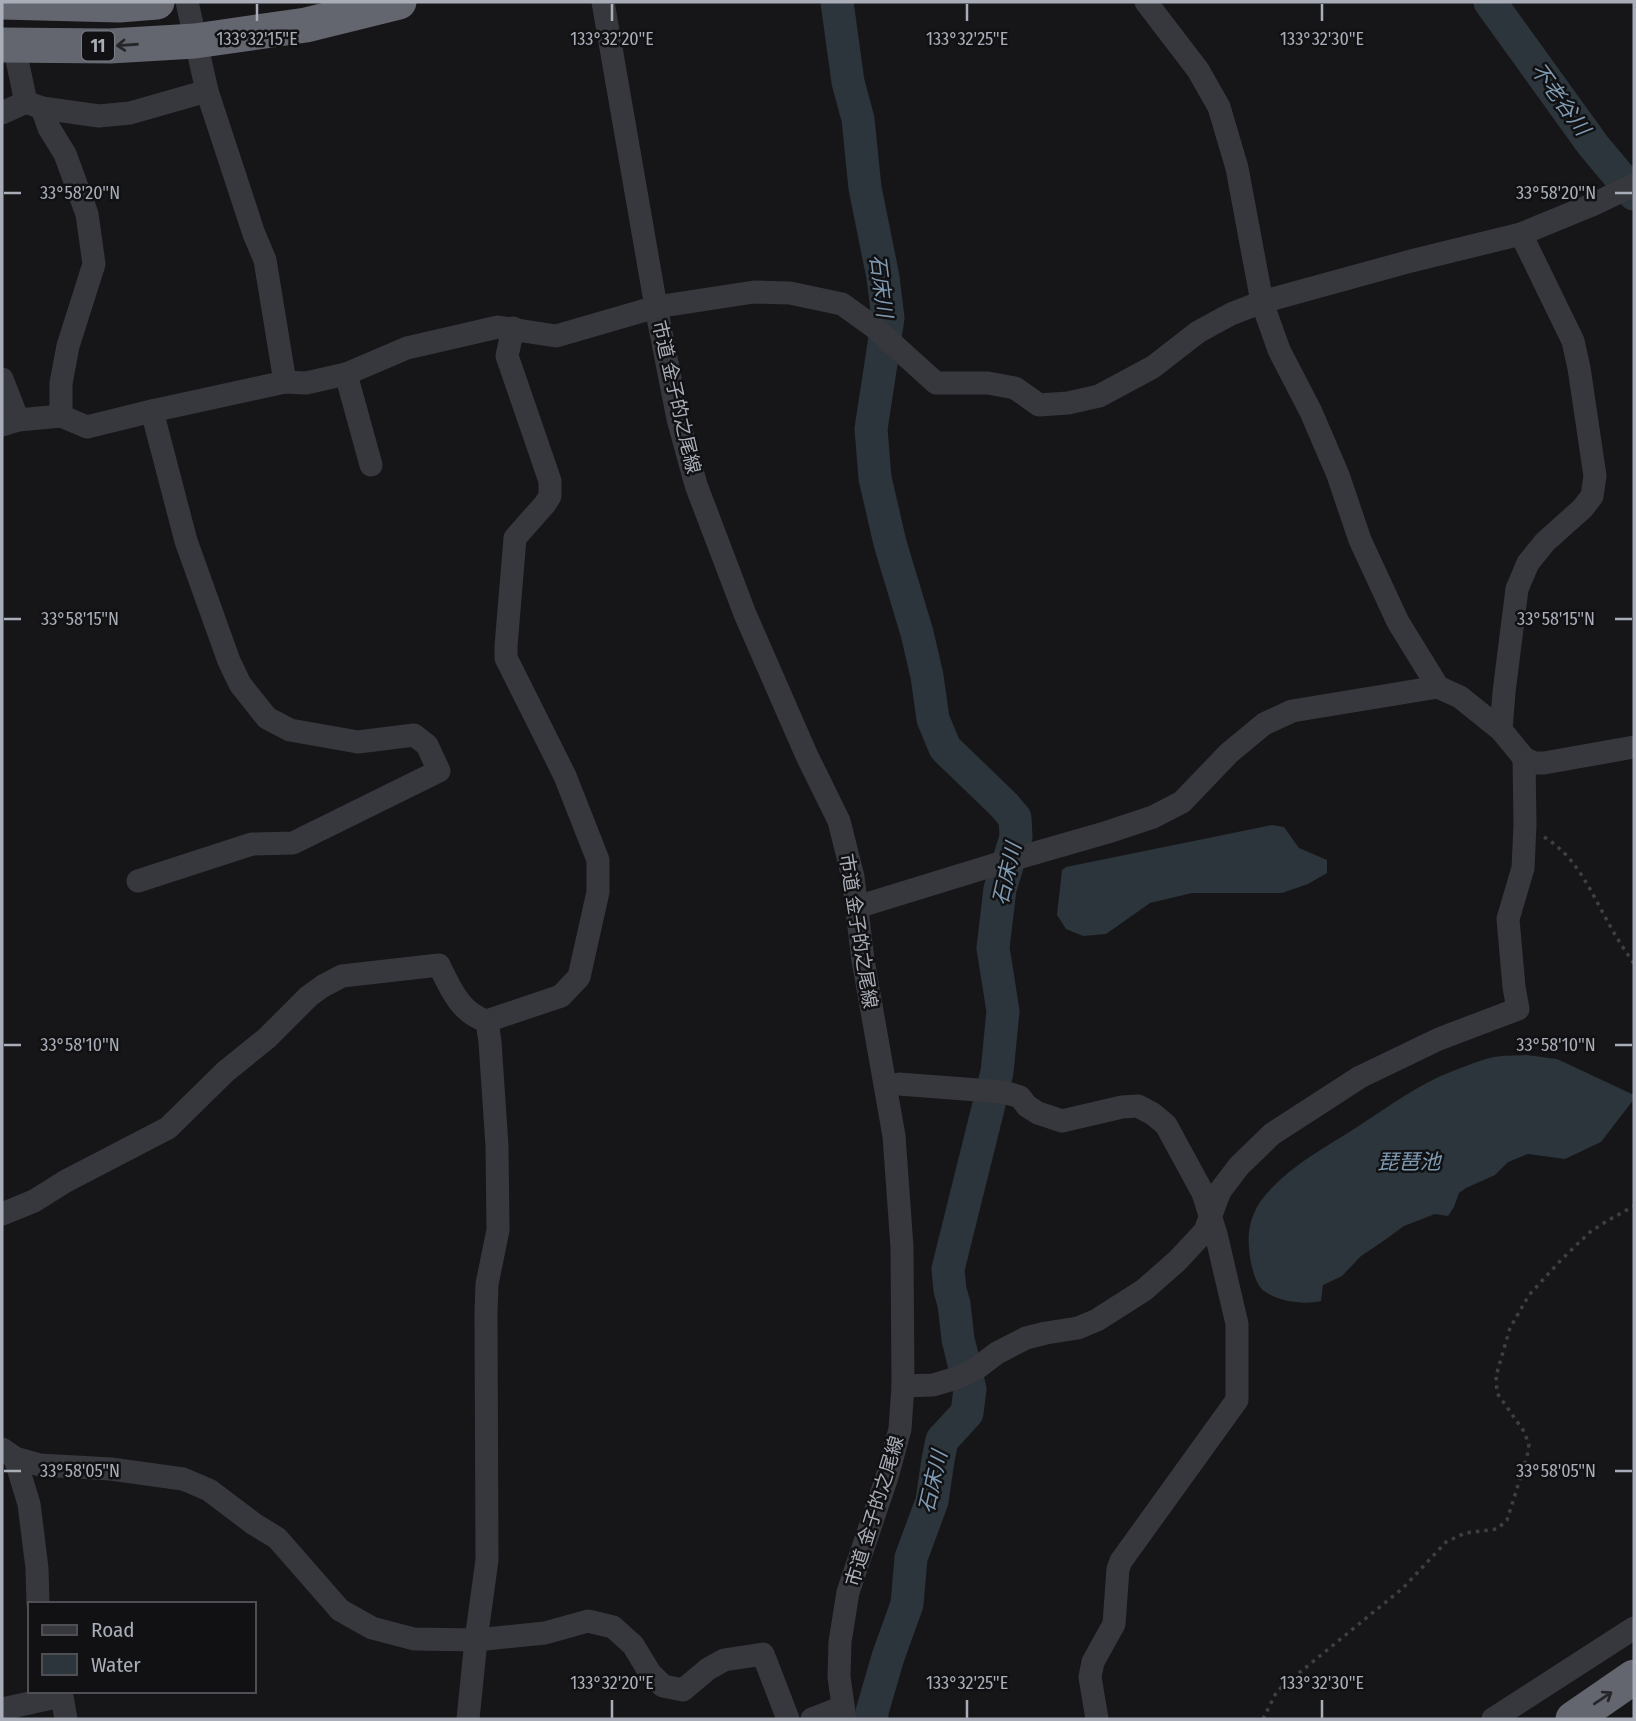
<svg xmlns="http://www.w3.org/2000/svg" width="1636" height="1721" font-family="'Fira Sans Condensed','Noto Sans JP',sans-serif">
<rect width="100%" height="100%" fill="#161618"/>
<g fill="#2c353c">
<path d="M1272 825 1284 827 1299 848 1327 860V873L1308 884 1282 893H1192L1150 903 1106 934 1083 936 1066 929 1057 915 1062 870 1066 867Z"/>
<path d="M1526 1055 1557 1059 1634 1095V1099L1601 1142 1565 1159 1528 1154 1508 1162 1495 1175 1466 1188 1459 1193 1454 1207 1448 1216 1435 1214 1404 1226 1382 1242 1361 1256 1342 1276 1323 1285 1321 1301C1305 1305 1278 1302 1264 1291 1251 1281 1246 1242 1250 1226 1251 1219 1256 1208 1260 1202 1284 1169 1323 1149 1357 1127 1388 1107 1418 1084 1453 1071 1466 1066 1480 1060 1494 1057 1504 1055 1515 1056 1526 1055Z"/>
</g>
<g fill="none" stroke-linecap="round" stroke-linejoin="round">
<g stroke="#2c353c" stroke-width="33">
<path d="M837 2 848 82 858 119 865 188 883 277 888 318 871 429 875 478 890 543 917 633 927 676 933 719 945 748 1004 805 1015 818 1016 837 1000 889 993 948 1003 1011 997 1072 948 1269 950 1290 954 1304 958 1339 970 1389 967 1413 942 1440 938 1460 932 1501 911 1558 907 1604 888 1657 872 1712V1719"/>
<path d="M1490 2 1593 145 1634 194"/>
</g>
<g stroke="#3d3f44" stroke-width="3.5" stroke-dasharray="3.5 5" stroke-linecap="butt">
<path d="M1544 837C1579 858 1593 897 1613 931 1619 942 1627 953 1634 964"/>
<path d="M1263 1719 1277 1691 1403 1588 1446 1542 1465 1533 1497 1529 1507 1520 1527 1457 1529 1444 1523 1430 1497 1393 1496 1376 1510 1328 1529 1295 1562 1259 1590 1232 1607 1221 1634 1206"/>
</g>
<g stroke="#37383d" stroke-width="23">
<path d="M187 2 207 91 254 234 265 260 285 382"/>
<path d="M603 2 656 307 678 419 696 485 745 614 807 756 839 821 853 877 863 960 894 1136 902 1247 903 1386 900 1429 887 1477 848 1592 840 1642 839 1677 845 1719"/>
<path d="M1146 2 1198 70 1219 107 1237 168 1262 302 1279 350 1311 412 1338 475 1360 540 1398 622 1438 687"/>
<path d="M26 102 42 108 99 116 130 113 207 91"/>
<path d="M42 108 49 128 65 154 87 214 94 264 68 346 61 383V416"/>
<path d="M2 113 26 102 14 46"/>
<path d="M346 374 371 465"/>
<path d="M2 379 18 420"/>
<path d="M2 425 18 420 61 416 87 427 152 411 285 382 306 383 346 374 407 348 498 327 556 336 656 307 754 292 790 293 842 304 874 327 936 383H988L1015 388 1039 405 1068 403 1099 396 1153 367 1198 332 1231 314 1262 302 1411 261 1521 234 1594 204 1634 185"/>
<path d="M1501 730 1504 692 1517 589 1528 563 1545 542 1583 508 1592 496 1595 476 1579 368 1573 341 1521 234"/>
<path d="M138 881 252 844 293 843 439 771 427 745 414 735 358 742 290 730 267 718 240 684 229 661 186 541 152 411"/>
<path d="M857 907 997 864 1108 832 1153 817 1182 802 1229 753 1264 724 1292 711 1438 687 1460 697 1501 730 1524 758 1534 763H1544L1634 747"/>
<path d="M899 1084 1004 1092 1020 1097 1027 1106 1038 1113 1062 1121 1122 1107 1138 1106 1153 1114 1166 1125 1203 1193 1216 1234 1237 1324V1400L1121 1561 1118 1569 1114 1624 1093 1662 1090 1677 1097 1719"/>
<path d="M2 1214 34 1201 66 1181 168 1128 225 1072 267 1038 309 996 323 986 342 976 439 965C450 988 461 1014 487 1021L561 996 579 977 598 892V860L565 776 506 658V646L515 538 545 504 550 496V481L507 356 513 328"/>
<path d="M903 1386 933 1385 957 1378 977 1368 997 1353 1026 1338 1046 1333 1078 1328 1097 1320 1144 1290 1177 1261 1205 1231 1220 1191 1239 1166 1272 1134 1360 1077 1439 1039 1518 1009 1514 987 1508 919 1523 868 1525 825 1524 758"/>
<path d="M2 1449 15 1458 40 1465 111 1469 183 1479 209 1490 254 1524 277 1538 340 1610 372 1628 414 1639 476 1640 545 1633 588 1621 613 1627 633 1645 650 1673 663 1686 683 1690 708 1669 724 1660 763 1654 788 1719"/>
<path d="M15 1458 29 1504 37 1568 38 1604"/>
<path d="M61 1691 66 1719"/>
<path d="M2 1709 61 1696"/>
<path d="M468 1719 476 1640 487 1560 486 1313 487 1284 498 1230 497 1146 490 1042 487 1021"/>
<path d="M812 1719 843 1707"/>
<path d="M1493 1719 1634 1628"/>
</g>
<g stroke="#63666e" stroke-width="35">
<path d="M2 2 119 5 157 2"/>
<path d="M2 45 110 46 195 41 306 25 399 2"/>
<path d="M1573 1719 1634 1677"/>
</g>
</g>
<defs><path id="oneway-shaft" d="M-6 0H5M1.5-3L5.5 0L1.5 3" fill="none" stroke-width="1.6" stroke-linecap="round" stroke-linejoin="round" transform="scale(1.75)"/></defs>
<g stroke="#26262a">
<use href="#oneway-shaft" transform="translate(127 45) rotate(176)"/>
<use href="#oneway-shaft" transform="translate(1603 1698) rotate(-34)"/>
</g>
<path fill="none" stroke="#a8adb8" stroke-width="2.5" d="M257 4V21M612 4V21M967 4V21M1322 4V21M4 193H21M1615 193H1632M4 619H21M1615 619H1632M4 1045H21M1615 1045H1632M4 1471H21M1615 1471H1632M612 1700V1718M967 1700V1718M1322 1700V1718"/>
<g text-anchor="middle" stroke-width="5" stroke-linejoin="round" paint-order="stroke">
<rect fill="#111113" stroke="#7b7e86" stroke-width="2" x="82" y="31.5" width="32" height="29" rx="5"/>
<g font-size="18" font-weight="bold" fill="#a8adb8">
<text x="98" y="52">11</text>
</g>
<g font-size="19" fill="#a8adb8" stroke="#111113">
<text transform="translate(677 397) rotate(77)" y="7">市道 金子的之尾線</text>
<text transform="translate(859 931) rotate(81)" y="7">市道 金子的之尾線</text>
<text transform="translate(874 1511) rotate(-73)" y="7">市道 金子的之尾線</text>
</g>
<g font-size="21" font-style="italic" fill="#7f9bb3" stroke="#111113">
<text transform="translate(1560 99) rotate(54)" y="7">不老谷川</text>
<text transform="translate(881 286) rotate(83)" y="7">石床川</text>
<text transform="translate(1007 874) rotate(-77)" y="7">石床川</text>
<text x="1409" y="1169">琵琶池</text>
<text transform="translate(933 1482) rotate(-77)" y="7">石床川</text>
</g>
</g>
<g font-size="18" text-anchor="middle" fill="#a8adb8" stroke="#111113" stroke-width="5" stroke-linejoin="round" paint-order="stroke">
<text x="257" y="45">133°32'15"E</text>
<text x="612" y="45">133°32'20"E</text>
<text x="967" y="45">133°32'25"E</text>
<text x="1322" y="45">133°32'30"E</text>
<text x="80" y="199">33°58'20"N</text>
<text x="1556" y="199">33°58'20"N</text>
<text x="80" y="625">33°58'15"N</text>
<text x="1556" y="625">33°58'15"N</text>
<text x="80" y="1051">33°58'10"N</text>
<text x="1556" y="1051">33°58'10"N</text>
<text x="80" y="1477">33°58'05"N</text>
<text x="1556" y="1477">33°58'05"N</text>
<text x="612" y="1689">133°32'20"E</text>
<text x="967" y="1689">133°32'25"E</text>
<text x="1322" y="1689">133°32'30"E</text>
</g>
<rect width="1636" height="1721" fill="none" stroke="#a8adb8" stroke-width="7"/>
<rect x="28" y="1602" width="228" height="91" fill="#111113" stroke="#4d4f55" stroke-width="2"/>
<rect x="42" y="1625" width="35" height="10" fill="#37383d" stroke="#4d4f55" stroke-width="2"/>
<text x="91" y="1637" font-size="21" fill="#a8adb8">Road</text>
<rect x="42" y="1654" width="35" height="21" fill="#2c353c" stroke="#4d4f55" stroke-width="2"/>
<text x="91" y="1672" font-size="21" fill="#a8adb8">Water</text>
</svg>
